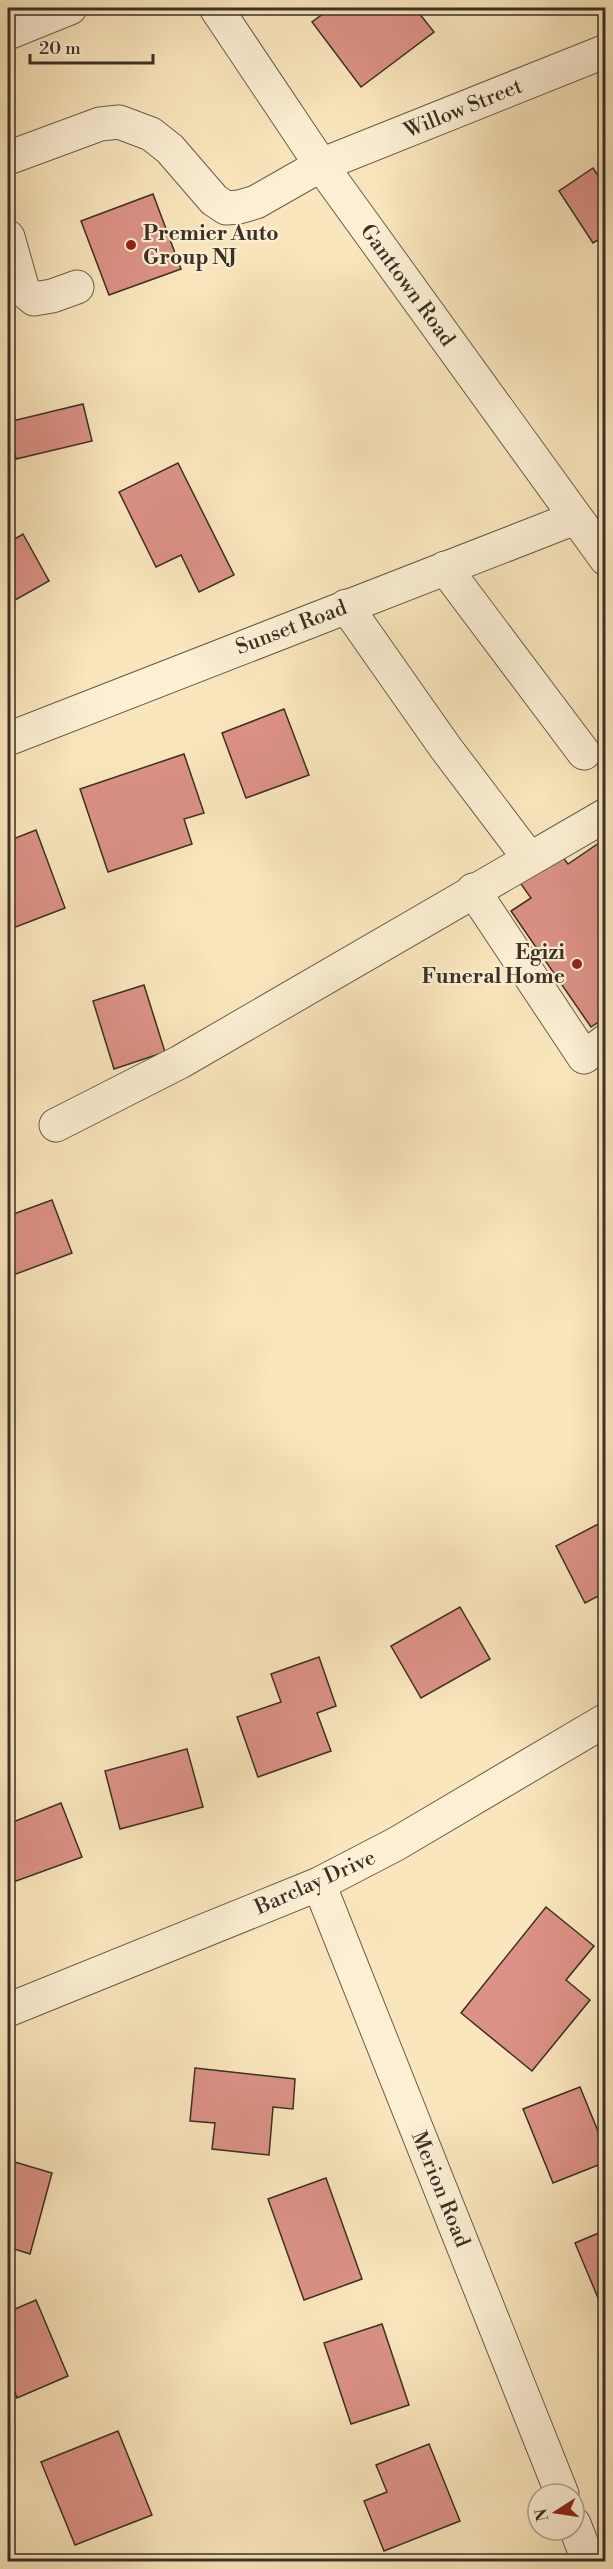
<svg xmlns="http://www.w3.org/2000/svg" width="613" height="2569" font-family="'Libre Bodoni',serif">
<rect width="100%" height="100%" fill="#fae6bd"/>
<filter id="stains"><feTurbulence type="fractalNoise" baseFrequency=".00333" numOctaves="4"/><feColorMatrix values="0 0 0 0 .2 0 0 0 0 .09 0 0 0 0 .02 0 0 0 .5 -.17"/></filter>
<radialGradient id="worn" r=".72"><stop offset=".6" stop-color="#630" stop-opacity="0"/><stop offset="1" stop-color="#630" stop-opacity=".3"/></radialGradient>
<g fill="#dc9286" stroke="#393026" stroke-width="1.5">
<path d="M331 8H415L434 32 361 87 312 22Z"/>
<path d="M593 168 606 187V235L593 243 559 191Z"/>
<path d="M153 194 181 269 109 295 81 221Z"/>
<path d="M83 404 92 441 16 459 8 422Z"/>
<path d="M178 463 234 575 199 592 181 555 156 567 119 492Z"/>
<path d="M23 534 49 581 8 604V543Z"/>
<path d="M284 709 309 775 246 798 222 733Z"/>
<path d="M184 754 204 813 184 819 192 844 108 872 80 789Z"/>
<path d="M36 830 65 908 8 930V841Z"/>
<path d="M599 843 606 851V1017L591 1027 511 911 531 898 516 877 556 848 568 864Z"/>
<path d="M144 985 165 1052 114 1069 93 1001Z"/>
<path d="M52 1200 72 1253 8 1277V1216Z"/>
<path d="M606 1520V1592L585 1603 556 1546Z"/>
<path d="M460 1607 490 1659 421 1698 391 1646Z"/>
<path d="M319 1657 336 1706 317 1713 331 1751 258 1777 237 1717 281 1702 271 1674Z"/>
<path d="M187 1749 203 1807 120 1829 105 1771Z"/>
<path d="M61 1803 82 1857 8 1884V1824Z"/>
<path d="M546 1907 594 1946 566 1980 590 2000 532 2071 461 2013Z"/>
<path d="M195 2068 295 2079 293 2109 273 2107 269 2155 212 2149 215 2123 190 2121Z"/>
<path d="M580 2087 606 2151V2162L553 2183 523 2109Z"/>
<path d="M8 2160 52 2173 30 2254 8 2247Z"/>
<path d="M326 2178 362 2279 304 2300 268 2199Z"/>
<path d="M606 2230V2317L575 2243Z"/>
<path d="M36 2300 68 2376 17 2398 8 2374V2312Z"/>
<path d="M382 2324 409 2405 351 2424 324 2343Z"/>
<path d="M118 2431 152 2515 75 2545 41 2462Z"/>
<path d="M429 2444 460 2521 384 2551 364 2501 387 2492 376 2465Z"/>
</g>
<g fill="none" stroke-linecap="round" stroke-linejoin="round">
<defs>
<g id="minor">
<path d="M216 8 321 165 606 559"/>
<path d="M8 33 70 8"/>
<path d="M8 158 100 124 119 122 151 134 170 149 214 200 226 208 239 207 256 202 321 165 606 51"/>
<path d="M8 237 23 290 34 299 52 296 77 287"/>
<path d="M445 568 584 753"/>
<path d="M346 606 445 747 529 858"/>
<path d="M8 739 575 518"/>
<path d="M473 890 584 1057 606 1041"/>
<path d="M56 1125 180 1062 606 815"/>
<path d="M319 1884 562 2494"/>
<path d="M8 2010 319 1884 396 1844 606 1720"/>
<path d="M574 2524 589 2562"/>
</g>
</defs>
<use href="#minor" stroke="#695e4c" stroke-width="35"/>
<use href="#minor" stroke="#fcefd4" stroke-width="33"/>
</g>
<g fill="#8f2418" stroke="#fcefd4" stroke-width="2">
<circle cx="131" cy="245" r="6"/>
<circle cx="577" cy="964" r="6"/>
</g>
<g text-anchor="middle" stroke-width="4.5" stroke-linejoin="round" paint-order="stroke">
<g font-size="21" fill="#393026" stroke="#fcefd4">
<text transform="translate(463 108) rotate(-22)" y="7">Willow Street</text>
<text transform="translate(408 285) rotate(54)" y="7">Ganttown Road</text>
<text transform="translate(291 627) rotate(-21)" y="7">Sunset Road</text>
<text transform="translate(315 1882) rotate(-24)" y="7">Barclay Drive</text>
<text transform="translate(441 2189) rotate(68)" y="7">Merion Road</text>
</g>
<g font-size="21" font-weight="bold" fill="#393026" stroke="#fcefd4" text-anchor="start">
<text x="143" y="240">Premier Auto<tspan x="143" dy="24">Group NJ</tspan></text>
<text x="565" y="959" text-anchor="end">Egizi<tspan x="565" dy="24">Funeral Home</tspan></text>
</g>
</g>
<rect width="613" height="2569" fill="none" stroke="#fae6bd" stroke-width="30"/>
<rect x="9" y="9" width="595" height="2551" fill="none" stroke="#393026" stroke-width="3"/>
<rect x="15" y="15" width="583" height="2539" fill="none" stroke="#393026" stroke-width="1.5"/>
<g transform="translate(556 2512) rotate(258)"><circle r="28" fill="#fcefd4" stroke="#aea38e" stroke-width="1.5"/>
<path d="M0-4.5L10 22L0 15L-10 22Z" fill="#8f2418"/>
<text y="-9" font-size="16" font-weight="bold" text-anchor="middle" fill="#393026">N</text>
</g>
<path d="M30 54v9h123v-9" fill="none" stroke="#393026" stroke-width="3"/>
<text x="39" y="54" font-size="18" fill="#393026" stroke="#fcefd4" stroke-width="4.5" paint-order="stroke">20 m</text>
<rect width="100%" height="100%" filter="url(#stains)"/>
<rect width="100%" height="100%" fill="url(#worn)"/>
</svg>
